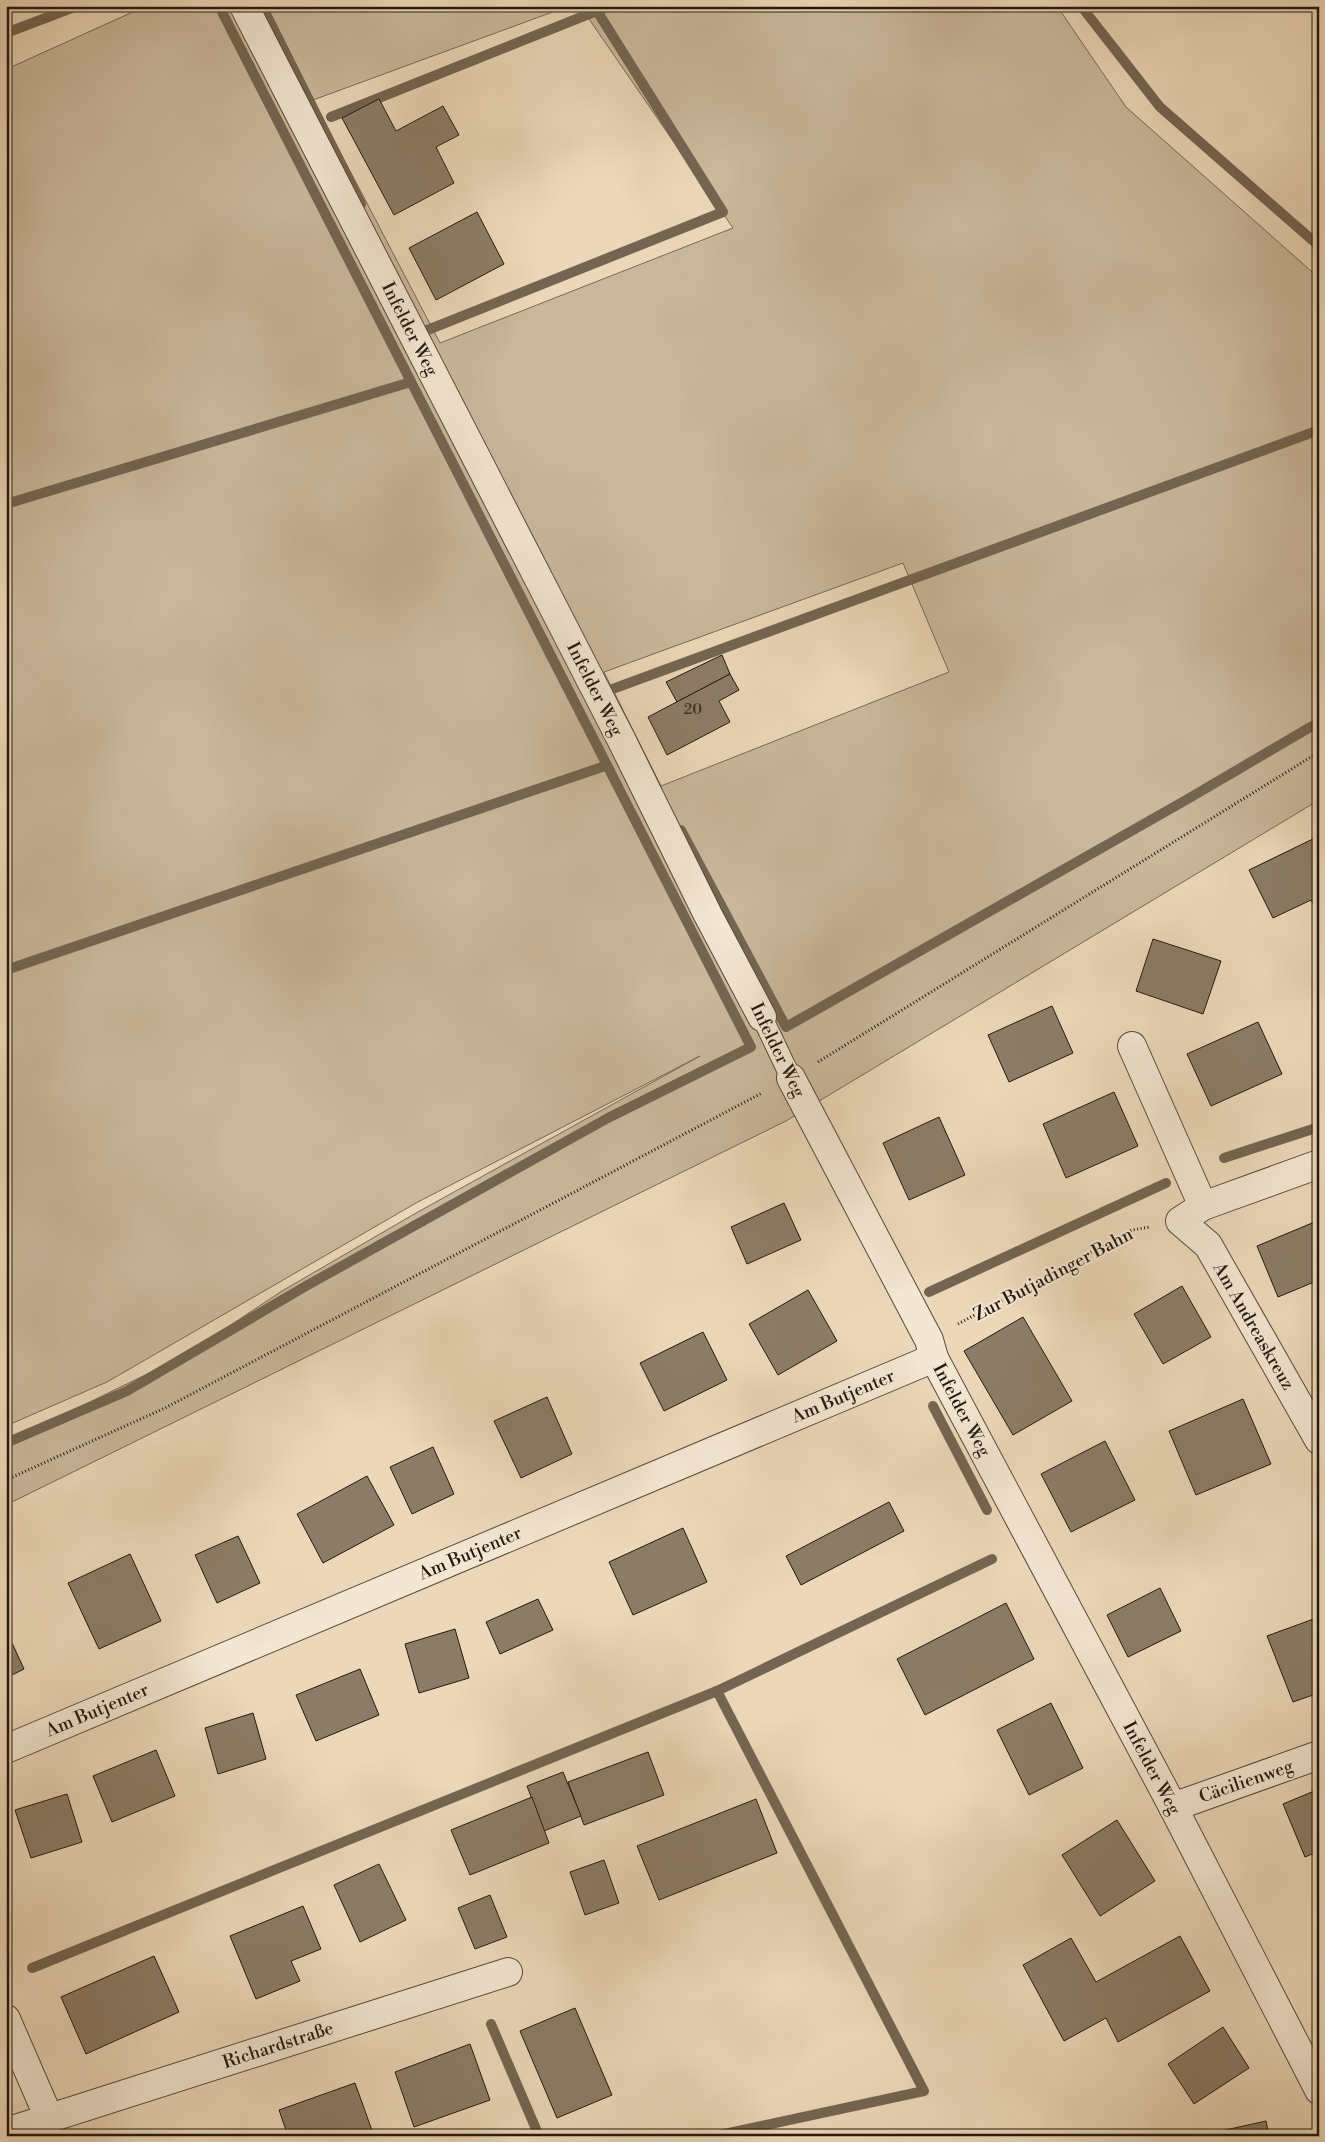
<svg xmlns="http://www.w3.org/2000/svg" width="1325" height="2142" font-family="'Libre Bodoni',serif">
<rect width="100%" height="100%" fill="#ecd8b9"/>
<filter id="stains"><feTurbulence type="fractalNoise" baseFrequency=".004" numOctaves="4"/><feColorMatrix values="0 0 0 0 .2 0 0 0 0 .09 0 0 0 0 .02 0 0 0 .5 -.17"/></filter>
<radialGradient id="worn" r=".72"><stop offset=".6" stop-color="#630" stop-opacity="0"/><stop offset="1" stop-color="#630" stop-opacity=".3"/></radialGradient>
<path fill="#cab89c" stroke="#786856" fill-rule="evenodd" d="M146 6H569L313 100 440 343 733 228 580 6H1057L1126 107 1319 278V800L786 1121 6 1505V1443L184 1356 282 1291 416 1213 700 1056 416 1203 107 1382 6 1426V64L9 68ZM903 563 949 672 661 786 604 672Z"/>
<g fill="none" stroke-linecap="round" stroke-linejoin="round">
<g stroke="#746552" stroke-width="10">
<path d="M262 6 361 204"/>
<path d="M1081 6 1160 107 1319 246"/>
<path d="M6 33 77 6"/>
<path d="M331 117 609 6"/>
<path d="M425 331 723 212 597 11"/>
<path d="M6 504 411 382"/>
<path d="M607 691 1319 430"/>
<path d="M681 830 786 1027 1186 800 1319 722"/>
<path d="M6 970 605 766"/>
<path d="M1224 1158 1319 1127"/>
<path d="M929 1292 1166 1183"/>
<path d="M933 1406 987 1510"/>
<path d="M6 1443 127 1391 306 1286 608 1118 751 1047 219 6"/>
<path d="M32 1968 717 1691"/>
<path d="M491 2024 539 2136"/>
<path d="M715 2136 924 2091 717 1691 992 1559"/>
</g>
</g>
<g fill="#8c7c67" stroke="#25190f">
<path d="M379 99 396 131 443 106 459 135 436 147 454 183 394 215 342 118Z"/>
<path d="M477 212 504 264 436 300 409 248Z"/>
<path d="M722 655 730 674 677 702 666 682Z"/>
<path d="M730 674 739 690 719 701 730 722 667 755 648 717Z"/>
<path d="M1319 836V915L1311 900 1273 918 1249 870Z"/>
<path d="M1153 939 1221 961 1203 1014 1136 991Z"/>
<path d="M1052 1006 1073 1053 1009 1082 988 1035Z"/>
<path d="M1258 1022 1282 1074 1211 1106 1187 1054Z"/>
<path d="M1114 1092 1138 1146 1066 1178 1043 1124Z"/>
<path d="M939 1117 965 1175 909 1200 883 1143Z"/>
<path d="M784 1203 801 1240 747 1264 731 1227Z"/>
<path d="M1317 1221 1319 1225V1280L1278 1297 1257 1246Z"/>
<path d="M1182 1286 1211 1337 1163 1364 1134 1314Z"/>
<path d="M808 1290 837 1341 778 1375 749 1324Z"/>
<path d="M1023 1317 1072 1401 1013 1435 964 1351Z"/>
<path d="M703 1332 727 1380 664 1411 640 1363Z"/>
<path d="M547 1397 572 1454 521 1478 494 1421Z"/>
<path d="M1243 1399 1271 1464 1196 1495 1169 1431Z"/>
<path d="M1105 1441 1135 1500 1071 1532 1041 1474Z"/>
<path d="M433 1447 454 1494 412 1514 390 1467Z"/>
<path d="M367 1476 394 1525 323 1563 297 1514Z"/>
<path d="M889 1502 904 1531 801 1585 786 1556Z"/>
<path d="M683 1528 707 1582 633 1615 609 1562Z"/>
<path d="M238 1536 260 1583 217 1603 195 1555Z"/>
<path d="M130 1554 161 1621 99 1649 68 1583Z"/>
<path d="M1160 1588 1181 1631 1128 1657 1107 1615Z"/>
<path d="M538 1599 553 1630 500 1654 486 1622Z"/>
<path d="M1006 1603 1034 1659 925 1715 897 1659Z"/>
<path d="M1319 1617V1693L1293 1702 1267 1636Z"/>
<path d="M455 1629 469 1678 419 1693 405 1644Z"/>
<path d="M6 1630 24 1669 6 1678Z"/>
<path d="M360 1669 379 1715 316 1741 296 1695Z"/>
<path d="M1051 1703 1083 1768 1029 1795 997 1730Z"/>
<path d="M253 1713 266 1759 218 1774 205 1728Z"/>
<path d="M156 1750 175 1796 112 1822 93 1776Z"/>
<path d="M648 1752 664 1795 584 1825 568 1782Z"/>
<path d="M563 1772 581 1816 544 1831 527 1786Z"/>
<path d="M1319 1789V1851L1305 1857 1283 1804Z"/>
<path d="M67 1794 82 1842 31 1858 15 1810Z"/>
<path d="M532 1797 549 1843 470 1875 451 1830Z"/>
<path d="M756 1799 777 1853 659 1900 637 1846Z"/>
<path d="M1117 1820 1155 1881 1100 1916 1062 1855Z"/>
<path d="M604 1860 619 1903 585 1915 570 1872Z"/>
<path d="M379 1864 406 1920 360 1942 334 1885Z"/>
<path d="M490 1895 507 1937 475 1949 458 1908Z"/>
<path d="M303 1906 321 1949 291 1961 300 1981 256 1999 230 1936Z"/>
<path d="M1180 1936 1210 1991 1118 2042 1106 2018 1064 2041 1023 1965 1071 1938 1096 1982Z"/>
<path d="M154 1956 179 2012 86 2054 61 1997Z"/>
<path d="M575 2008 612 2095 557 2118 520 2031Z"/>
<path d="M1223 2027 1249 2068 1194 2104 1168 2064Z"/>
<path d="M470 2044 490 2100 414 2127 395 2072Z"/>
<path d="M355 2083 374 2136H288L279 2110Z"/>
<path d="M1266 2121 1269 2136H1198Z"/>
</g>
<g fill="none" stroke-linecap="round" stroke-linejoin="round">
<defs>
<path id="lane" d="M762 1017 791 1078"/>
<g id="street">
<path d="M244 6 621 739 708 915 762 1017"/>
<path d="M1132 1046 1203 1206"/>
<path d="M791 1078 929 1340 934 1358 1173 1807 1319 2090"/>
<path d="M1319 1164 1203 1206 1180 1221 1208 1245 1319 1440"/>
<path d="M6 1749 934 1358"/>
<path d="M1173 1807 1319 1755"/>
<path d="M6 2019 49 2118"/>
<path d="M6 2132 508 1972"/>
</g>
</defs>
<use href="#lane" stroke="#57493a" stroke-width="22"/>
<use href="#street" stroke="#57493a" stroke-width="30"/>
<g stroke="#25190f" stroke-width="3" stroke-dasharray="1 2.5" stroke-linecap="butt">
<path d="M818 1062 1319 752"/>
<path d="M958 1324 1132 1230 1150 1227"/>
<path d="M6 1480 165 1408 762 1093"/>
</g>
<use href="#lane" stroke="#f3e6d2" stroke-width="20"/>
<use href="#street" stroke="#f3e6d2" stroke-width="28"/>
</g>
<g text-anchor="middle" stroke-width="4" stroke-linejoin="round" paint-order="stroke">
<g font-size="15" fill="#3f3225">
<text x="693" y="714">20</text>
</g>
<g font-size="18" fill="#25190f" stroke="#f3e6d2">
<text transform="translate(410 329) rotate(63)" y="6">Infelder Weg</text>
<text transform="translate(595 689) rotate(63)" y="6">Infelder Weg</text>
<text transform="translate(778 1050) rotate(64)" y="6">Infelder Weg</text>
<text transform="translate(1053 1274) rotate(-28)" y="6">Zur Butjadinger Bahn</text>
<text transform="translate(1254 1326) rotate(60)" y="6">Am Andreaskreuz</text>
<text transform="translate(843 1396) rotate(-23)" y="6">Am Butjenter</text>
<text transform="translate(962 1410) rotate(62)" y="6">Infelder Weg</text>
<text transform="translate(470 1553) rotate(-23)" y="6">Am Butjenter</text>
<text transform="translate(97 1710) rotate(-23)" y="6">Am Butjenter</text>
<text transform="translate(1152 1768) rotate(62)" y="6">Infelder Weg</text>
<text transform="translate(1246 1781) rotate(-19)" y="6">Cäcilienweg</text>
<text transform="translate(278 2045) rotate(-18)" y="6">Richardstraße</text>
</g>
</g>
<rect width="1325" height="2142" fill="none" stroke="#ecd8b9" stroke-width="25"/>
<rect x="8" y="8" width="1310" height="2127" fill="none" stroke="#25190f" stroke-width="2.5"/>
<rect x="12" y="12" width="1300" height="2117" fill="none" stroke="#25190f"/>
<rect width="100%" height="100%" filter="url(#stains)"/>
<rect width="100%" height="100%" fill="url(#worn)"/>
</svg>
